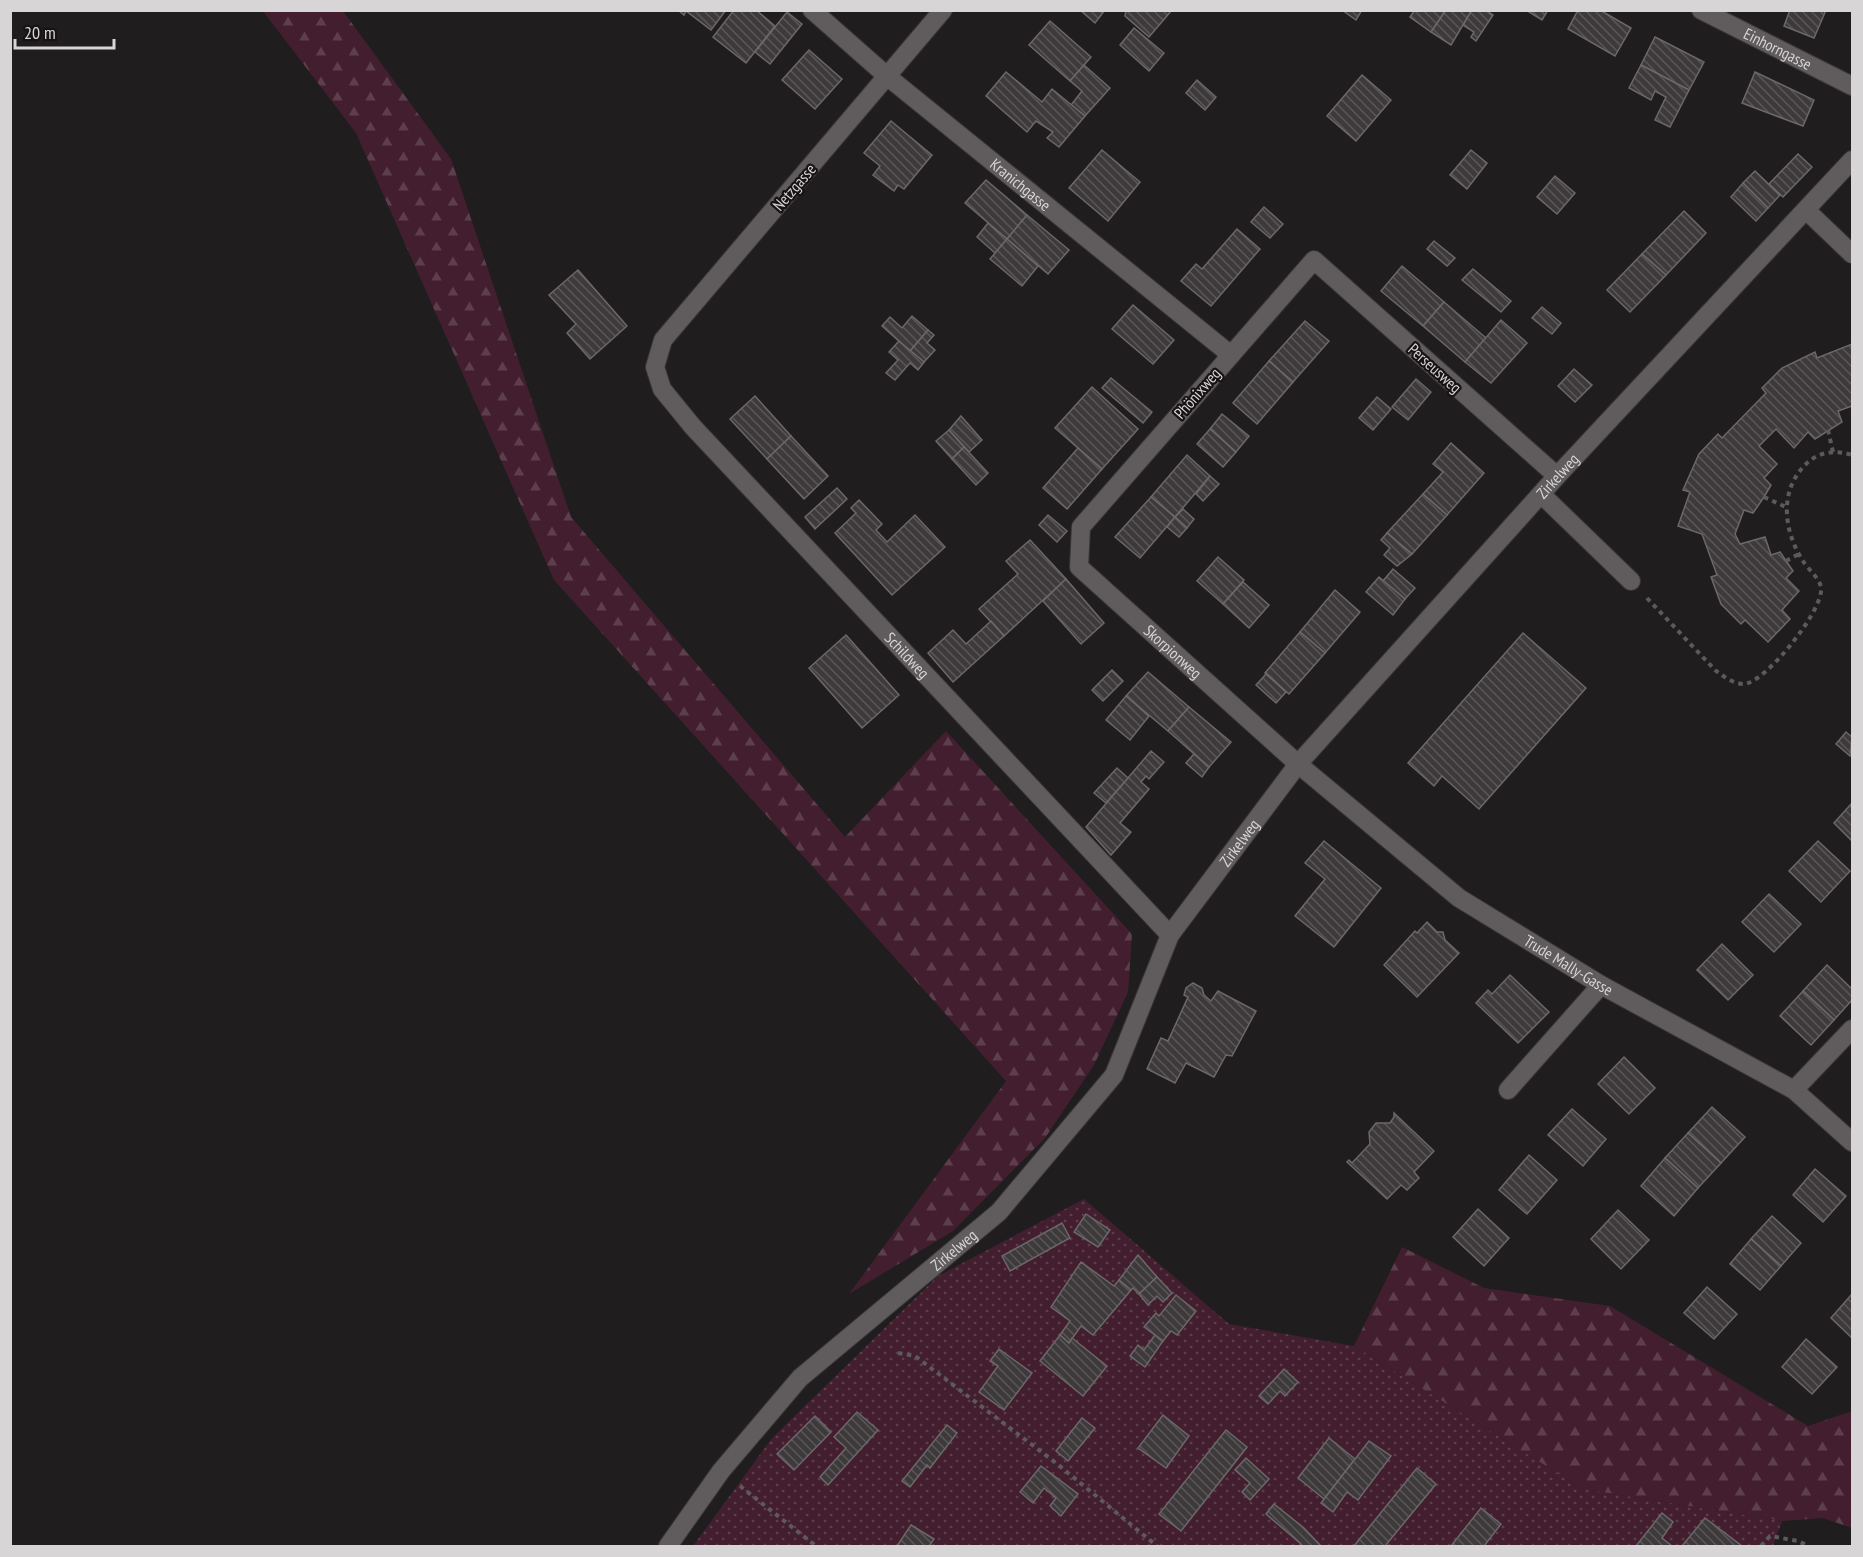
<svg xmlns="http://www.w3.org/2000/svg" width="1863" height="1557" font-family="'PT Sans Narrow',sans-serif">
<defs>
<pattern id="forest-firs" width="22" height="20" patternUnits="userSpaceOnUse" patternTransform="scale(1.5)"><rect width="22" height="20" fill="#431e2f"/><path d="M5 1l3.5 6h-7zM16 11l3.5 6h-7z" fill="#5d3e4c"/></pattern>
<pattern id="garden-dots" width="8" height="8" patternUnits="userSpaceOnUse" patternTransform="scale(1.5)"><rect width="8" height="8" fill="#431e2f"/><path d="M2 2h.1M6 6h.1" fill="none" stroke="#5d3e4c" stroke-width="1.8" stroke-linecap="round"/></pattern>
<pattern id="building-back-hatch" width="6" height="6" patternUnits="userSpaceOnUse" patternTransform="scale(1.5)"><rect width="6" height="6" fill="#3e3a3b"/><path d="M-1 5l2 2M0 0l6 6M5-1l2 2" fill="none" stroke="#595656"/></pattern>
</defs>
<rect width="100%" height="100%" fill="#201d1e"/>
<g fill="url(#forest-firs)">
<path d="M263 11H343L451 159 571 517 845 837 946 731 1132 934 1128 992 1094 1065 1045 1138 953 1231 849 1294 1006 1081 554 580 356 133Z"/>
<path d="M1402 1247 1484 1288 1610 1306 1808 1426 1852 1411V1528L1823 1518 1782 1521 1583 1489 1354 1346Z"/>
</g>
<path fill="url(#garden-dots)" d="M1084 1199 1229 1324 1354 1346 1583 1489 1782 1521 1773 1546H693L772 1438 938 1276Z"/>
<g fill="url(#building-back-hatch)" stroke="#6c6869" stroke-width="1.5">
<path d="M678 10H726L711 30 686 11 684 15Z"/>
<path d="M734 10H756L775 26 746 63 713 37Z"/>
<path d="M1080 10H1105L1095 23Z"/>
<path d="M1126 10H1172L1149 37 1125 16Z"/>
<path d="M1342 10H1362L1356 20Z"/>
<path d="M1415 10H1446L1431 32 1410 17Z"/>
<path d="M1446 10H1472L1451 45 1431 32Z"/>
<path d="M1472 10H1485L1493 15 1476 41 1471 37 1474 32 1463 25Z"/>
<path d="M1526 10H1548L1542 20Z"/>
<path d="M1578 10H1600L1631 28 1615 56 1568 29Z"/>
<path d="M1790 10H1826L1814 38 1784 26Z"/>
<path d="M787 12 802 24 770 64 755 52Z"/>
<path d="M1050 21 1091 57 1070 81 1029 45Z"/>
<path d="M1134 28 1164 53 1149 71 1120 45Z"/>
<path d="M1655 37 1704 62 1689 90 1641 65Z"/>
<path d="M809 50 842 79 815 109 782 80Z"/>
<path d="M1084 65 1110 88 1085 116 1071 105 1082 91 1070 81Z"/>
<path d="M1641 65 1689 90 1670 127 1655 120 1666 97 1655 91 1651 100 1629 88Z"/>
<path d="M1006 72 1042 102 1052 89 1085 116 1059 147 1047 138 1053 132 1036 121 1027 132 986 96Z"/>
<path d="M1755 72 1814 100 1803 126 1742 103Z"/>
<path d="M1362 75 1391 100 1356 141 1327 116Z"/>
<path d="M1197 80 1216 97 1205 110 1186 93Z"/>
<path d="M891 121 932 155 904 189 898 185 894 191 873 175 880 166 864 153Z"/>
<path d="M1102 150 1140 182 1108 221 1069 188Z"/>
<path d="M1471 150 1487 163 1467 189 1450 175Z"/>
<path d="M1798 154 1812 167 1783 197 1769 184Z"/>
<path d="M1755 171 1780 195 1768 208 1743 183Z"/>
<path d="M1555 176 1575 193 1557 214 1537 197Z"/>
<path d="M986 180 1027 215 1007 239 965 203Z"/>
<path d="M1743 183 1768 208 1756 221 1731 197Z"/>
<path d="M1264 207 1283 224 1270 238 1251 222Z"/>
<path d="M1684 211 1706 233 1666 275 1642 254Z"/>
<path d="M1027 215 1069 250 1048 274 1007 239Z"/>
<path d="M988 223 1007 239 995 253 977 237Z"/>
<path d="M1237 229 1260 249 1211 306 1181 281 1196 264 1202 269Z"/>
<path d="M1007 239 1038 266 1022 286 990 259Z"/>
<path d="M1434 241 1455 258 1447 266 1427 249Z"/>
<path d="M1642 254 1666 275 1630 312 1607 290Z"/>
<path d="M1402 266 1444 302 1423 326 1381 291Z"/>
<path d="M1473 269 1511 301 1501 312 1462 280Z"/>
<path d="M578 270 627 326 590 359 567 333 576 324 549 295Z"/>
<path d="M1444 302 1486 338 1465 362 1423 326Z"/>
<path d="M1133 305 1174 340 1153 364 1112 329Z"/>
<path d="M1542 307 1561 323 1552 334 1532 318Z"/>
<path d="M912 316 928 330 910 351 882 326 890 317 902 328Z"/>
<path d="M1501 320 1527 343 1491 383 1465 362Z"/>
<path d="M1305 321 1329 341 1293 382 1269 361Z"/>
<path d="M928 330 934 335 927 343 935 350 924 362 910 351Z"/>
<path d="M899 341 924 362 918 370 910 363 895 380 886 373 898 360 889 352Z"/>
<path d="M1852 344V406L1838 411 1842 422 1815 439 1808 432 1794 448 1776 429 1759 446 1777 464 1764 478 1771 485 1764 497 1753 513 1744 510 1735 534 1740 544 1765 537 1771 555 1780 552 1793 571 1786 578 1799 591 1782 610 1790 619 1768 642 1745 620 1741 624 1721 604 1711 577 1717 575 1702 534 1678 526 1690 492 1683 490 1699 454 1718 434 1722 438 1766 393 1762 388 1782 368 1815 352 1817 358Z"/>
<path d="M1269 361 1293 382 1257 424 1233 403Z"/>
<path d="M1574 369 1592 385 1575 402 1558 386Z"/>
<path d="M1111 378 1152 412 1143 423 1102 388Z"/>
<path d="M1416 379 1431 392 1408 420 1392 407Z"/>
<path d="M1092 387 1138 429 1102 469 1055 428Z"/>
<path d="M755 396 791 436 767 459 730 419Z"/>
<path d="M1377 397 1391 409 1373 430 1359 418Z"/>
<path d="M1222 414 1249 436 1236 452 1210 429Z"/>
<path d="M961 416 982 440 969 452 949 430Z"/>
<path d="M1210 429 1236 452 1223 467 1197 444Z"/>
<path d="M949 430 964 447 952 459 936 441Z"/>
<path d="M791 436 828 476 804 499 767 459Z"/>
<path d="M1451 443 1484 473 1447 515 1423 494 1443 472 1433 464Z"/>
<path d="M964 447 988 473 976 485 952 459Z"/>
<path d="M1078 448 1102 469 1067 509 1043 488Z"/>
<path d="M1187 455 1210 476 1175 517 1151 497Z"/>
<path d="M1210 476 1219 484 1203 501 1196 494Z"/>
<path d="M837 488 847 499 815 529 805 517Z"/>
<path d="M1423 494 1447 515 1412 554 1387 533Z"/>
<path d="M1151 497 1175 517 1140 558 1115 537Z"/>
<path d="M859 500 882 524 876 530 887 542 915 515 945 547 892 595 835 533 856 513 851 508Z"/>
<path d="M1183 509 1194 519 1187 528 1175 517Z"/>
<path d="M1048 515 1067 531 1057 542 1039 525Z"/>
<path d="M1175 517 1187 528 1179 537 1167 527Z"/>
<path d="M1387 533 1412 554 1397 566 1384 555 1390 548 1381 540Z"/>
<path d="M1030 540 1066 579 1004 636 979 609 1018 574 1006 561Z"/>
<path d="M1218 557 1244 580 1223 604 1197 581Z"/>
<path d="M1393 569 1415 588 1405 599 1383 581Z"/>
<path d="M1379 577 1405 599 1393 615 1366 592Z"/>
<path d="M1066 579 1104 623 1081 644 1043 601Z"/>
<path d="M1243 582 1269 605 1249 628 1223 604Z"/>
<path d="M1335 590 1360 612 1325 653 1300 632Z"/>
<path d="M991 621 1004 636 953 682 928 653 953 630 966 644Z"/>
<path d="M1300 632 1325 653 1289 694 1265 673Z"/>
<path d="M1523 633 1586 688 1479 809 1442 776 1434 786 1408 763Z"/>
<path d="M846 635 899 695 862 728 809 668Z"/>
<path d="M1112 670 1123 681 1103 701 1092 690Z"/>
<path d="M1148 672 1189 707 1168 731 1126 696Z"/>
<path d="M1266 674 1286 692 1276 703 1256 685Z"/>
<path d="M1126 696 1149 716 1130 740 1106 720Z"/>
<path d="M1189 707 1231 742 1209 767 1168 731Z"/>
<path d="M1846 732 1852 737 1850 756 1836 744Z"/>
<path d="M1151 751 1164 762 1149 779 1146 776 1141 782 1149 789 1120 823 1131 832 1111 855 1086 827Z"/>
<path d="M1194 754 1209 767 1202 777 1186 763Z"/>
<path d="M1117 768 1128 778 1106 803 1094 793Z"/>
<path d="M1852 803V841L1834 823Z"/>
<path d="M1324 841 1381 888 1334 947 1295 916 1325 879 1305 863Z"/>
<path d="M1818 841 1850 871 1821 902 1789 871Z"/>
<path d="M1769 894 1801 924 1774 952 1742 922Z"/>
<path d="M1427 922 1437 932H1443L1445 940 1459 953 1417 997 1384 965 1415 931 1417 933Z"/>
<path d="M1722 944 1753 975 1728 1000 1697 970Z"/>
<path d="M1827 965 1852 989V1000L1834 1020 1803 991Z"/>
<path d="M1510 975 1549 1012 1518 1043 1476 1003 1488 990 1492 994Z"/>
<path d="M1193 983 1202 988 1204 995 1211 1001 1218 991 1256 1011 1232 1056 1226 1055 1214 1077 1186 1063 1175 1083 1147 1069 1161 1038 1168 1041 1188 997 1184 995 1186 988Z"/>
<path d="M1803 991 1834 1020 1811 1045 1780 1016Z"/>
<path d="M1624 1057 1655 1088 1629 1114 1598 1084Z"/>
<path d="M1712 1107 1745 1137 1721 1163 1688 1133Z"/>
<path d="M1572 1109 1606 1139 1583 1166 1548 1135Z"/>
<path d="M1394 1113 1434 1151 1414 1172 1419 1178 1407 1190 1401 1185 1387 1199 1347 1162 1349 1160 1352 1163 1370 1144 1369 1132 1376 1123H1390L1394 1117Z"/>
<path d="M1688 1133 1721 1163 1698 1188 1665 1158Z"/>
<path d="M1529 1155 1557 1180 1527 1214 1499 1190Z"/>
<path d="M1665 1158 1698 1188 1674 1216 1641 1186Z"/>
<path d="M1815 1169 1846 1196 1823 1222 1793 1195Z"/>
<path d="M1478 1209 1509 1238 1484 1266 1453 1237Z"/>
<path d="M1618 1210 1649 1240 1621 1269 1591 1239Z"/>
<path d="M1086 1214 1110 1230 1098 1247 1074 1232Z"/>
<path d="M1772 1216 1801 1243 1781 1266 1751 1239Z"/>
<path d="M1062 1223 1070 1238 1010 1271 1002 1256Z"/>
<path d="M1751 1239 1781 1266 1760 1290 1730 1264Z"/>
<path d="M1138 1255 1157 1277 1139 1294 1133 1288 1131 1290 1119 1280Z"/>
<path d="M1081 1262 1114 1286 1119 1280 1131 1290 1093 1335 1081 1326 1069 1343 1060 1335 1070 1321 1051 1307Z"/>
<path d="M1157 1277 1172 1293 1163 1302 1157 1296 1148 1305 1139 1294Z"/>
<path d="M1707 1287 1737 1314 1714 1339 1684 1313Z"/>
<path d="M1852 1294V1338L1831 1318Z"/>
<path d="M1176 1295 1196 1311 1177 1335 1171 1331 1163 1341 1144 1327 1156 1313 1159 1316Z"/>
<path d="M1060 1335 1069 1343 1072 1338 1107 1366 1083 1396 1040 1361Z"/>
<path d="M1155 1335 1163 1341 1145 1367 1130 1356 1138 1345 1144 1350Z"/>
<path d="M1806 1339 1837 1367 1812 1394 1782 1367Z"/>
<path d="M999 1349 1032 1373 1004 1410 979 1392 998 1366 990 1361Z"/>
<path d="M1284 1369 1298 1382 1285 1396 1280 1391 1268 1404 1259 1396Z"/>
<path d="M857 1412 878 1430 828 1485 820 1477 846 1448 834 1437Z"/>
<path d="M1163 1415 1189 1436 1166 1468 1138 1448Z"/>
<path d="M815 1416 831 1432 794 1470 777 1454Z"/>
<path d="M1082 1418 1095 1428 1068 1461 1056 1451Z"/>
<path d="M947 1425 957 1433 930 1468 927 1465 910 1487 902 1481Z"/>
<path d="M1226 1430 1247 1447 1181 1531 1159 1514Z"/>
<path d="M1329 1438 1355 1459 1324 1499 1298 1478Z"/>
<path d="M1369 1441 1391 1456 1358 1500 1347 1492 1333 1512 1321 1503Z"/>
<path d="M1246 1458 1269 1479 1250 1500 1242 1492 1250 1483 1235 1470Z"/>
<path d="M1041 1466 1078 1494 1061 1516 1050 1506 1056 1498 1044 1488 1033 1503 1020 1492Z"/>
<path d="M1417 1468 1436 1484 1385 1546H1354Z"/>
<path d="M1274 1504 1304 1528 1321 1546H1299L1301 1544 1266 1514Z"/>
<path d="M1481 1508 1501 1524 1484 1546H1451Z"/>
<path d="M1662 1513 1673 1522 1662 1538 1672 1546H1636Z"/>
<path d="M1705 1518 1742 1546H1682Z"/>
<path d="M911 1525 934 1539 929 1546H897Z"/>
</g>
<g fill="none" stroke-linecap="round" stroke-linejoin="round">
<defs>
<g id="minor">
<path id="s1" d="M812 10 888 77 1231 355"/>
<path id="s2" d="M943 10 663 340 655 367 662 389 693 427 1170 935"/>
<path id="s3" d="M1701 10 1852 86"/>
<path d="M1806 210 1852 254"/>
<path id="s4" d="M1557 476 1314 260 1081 527 1079 567 1298 764 1459 898 1601 985 1794 1090 1852 1142"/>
<path d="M1541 494 1631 581"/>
<path d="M1508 1090 1601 985"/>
<path d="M1794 1090 1852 1029"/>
<path id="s5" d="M668 1546 721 1471 800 1378 999 1212 1114 1075 1170 935 1298 764 1557 476 1852 160"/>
</g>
</defs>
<use href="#minor" stroke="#3b3839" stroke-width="20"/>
<g stroke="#5d5a5b" stroke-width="4" stroke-dasharray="4.5 4.5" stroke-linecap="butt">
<path d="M1828 430 1833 452"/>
<path d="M1764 497 1786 507"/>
<path d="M1786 561 1799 554"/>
<path d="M1647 598 1715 670C1723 676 1733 684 1744 684 1765 683 1825 609 1821 587 1819 578 1808 569 1803 561 1784 532 1778 491 1806 464 1819 451 1836 450 1852 455"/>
<path d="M898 1353 915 1356 1056 1463 1157 1546"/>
<path d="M740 1486 816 1546"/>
<path d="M1761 1546 1770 1536 1798 1541 1808 1546"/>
</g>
<use href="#minor" stroke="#605c5e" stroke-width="18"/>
</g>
<g text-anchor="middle" stroke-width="4.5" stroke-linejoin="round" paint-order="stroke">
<g font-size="16" fill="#d7d5d5" stroke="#171315">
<text dy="6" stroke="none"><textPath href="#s3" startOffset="86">Einhorngasse</textPath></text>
<text dy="6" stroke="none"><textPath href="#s1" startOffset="272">Kranichgasse</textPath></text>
<text transform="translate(794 187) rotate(-49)" y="6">Netzgasse</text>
<text transform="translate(1435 368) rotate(42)" y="6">Perseusweg</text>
<text transform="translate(1197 393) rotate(-49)" y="6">Phönixweg</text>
<text dy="6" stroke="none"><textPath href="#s5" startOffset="1404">Zirkelweg</textPath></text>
<text dy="6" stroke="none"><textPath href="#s4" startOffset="846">Skorpionweg</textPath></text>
<text dy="6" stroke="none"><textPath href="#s2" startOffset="846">Schildweg</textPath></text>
<text dy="6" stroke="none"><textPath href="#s5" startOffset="918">Zirkelweg</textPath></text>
<text dy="6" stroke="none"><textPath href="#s4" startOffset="1352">Trude Mally-Gasse</textPath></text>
<text dy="6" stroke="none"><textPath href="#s5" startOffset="414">Zirkelweg</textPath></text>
</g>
</g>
<rect width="1863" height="1557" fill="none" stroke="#d7d5d5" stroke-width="24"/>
<path d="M15 39v9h99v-9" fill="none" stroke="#d7d5d5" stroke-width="3"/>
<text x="24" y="39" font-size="18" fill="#d7d5d5" stroke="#171315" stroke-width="4.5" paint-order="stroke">20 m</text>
</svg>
